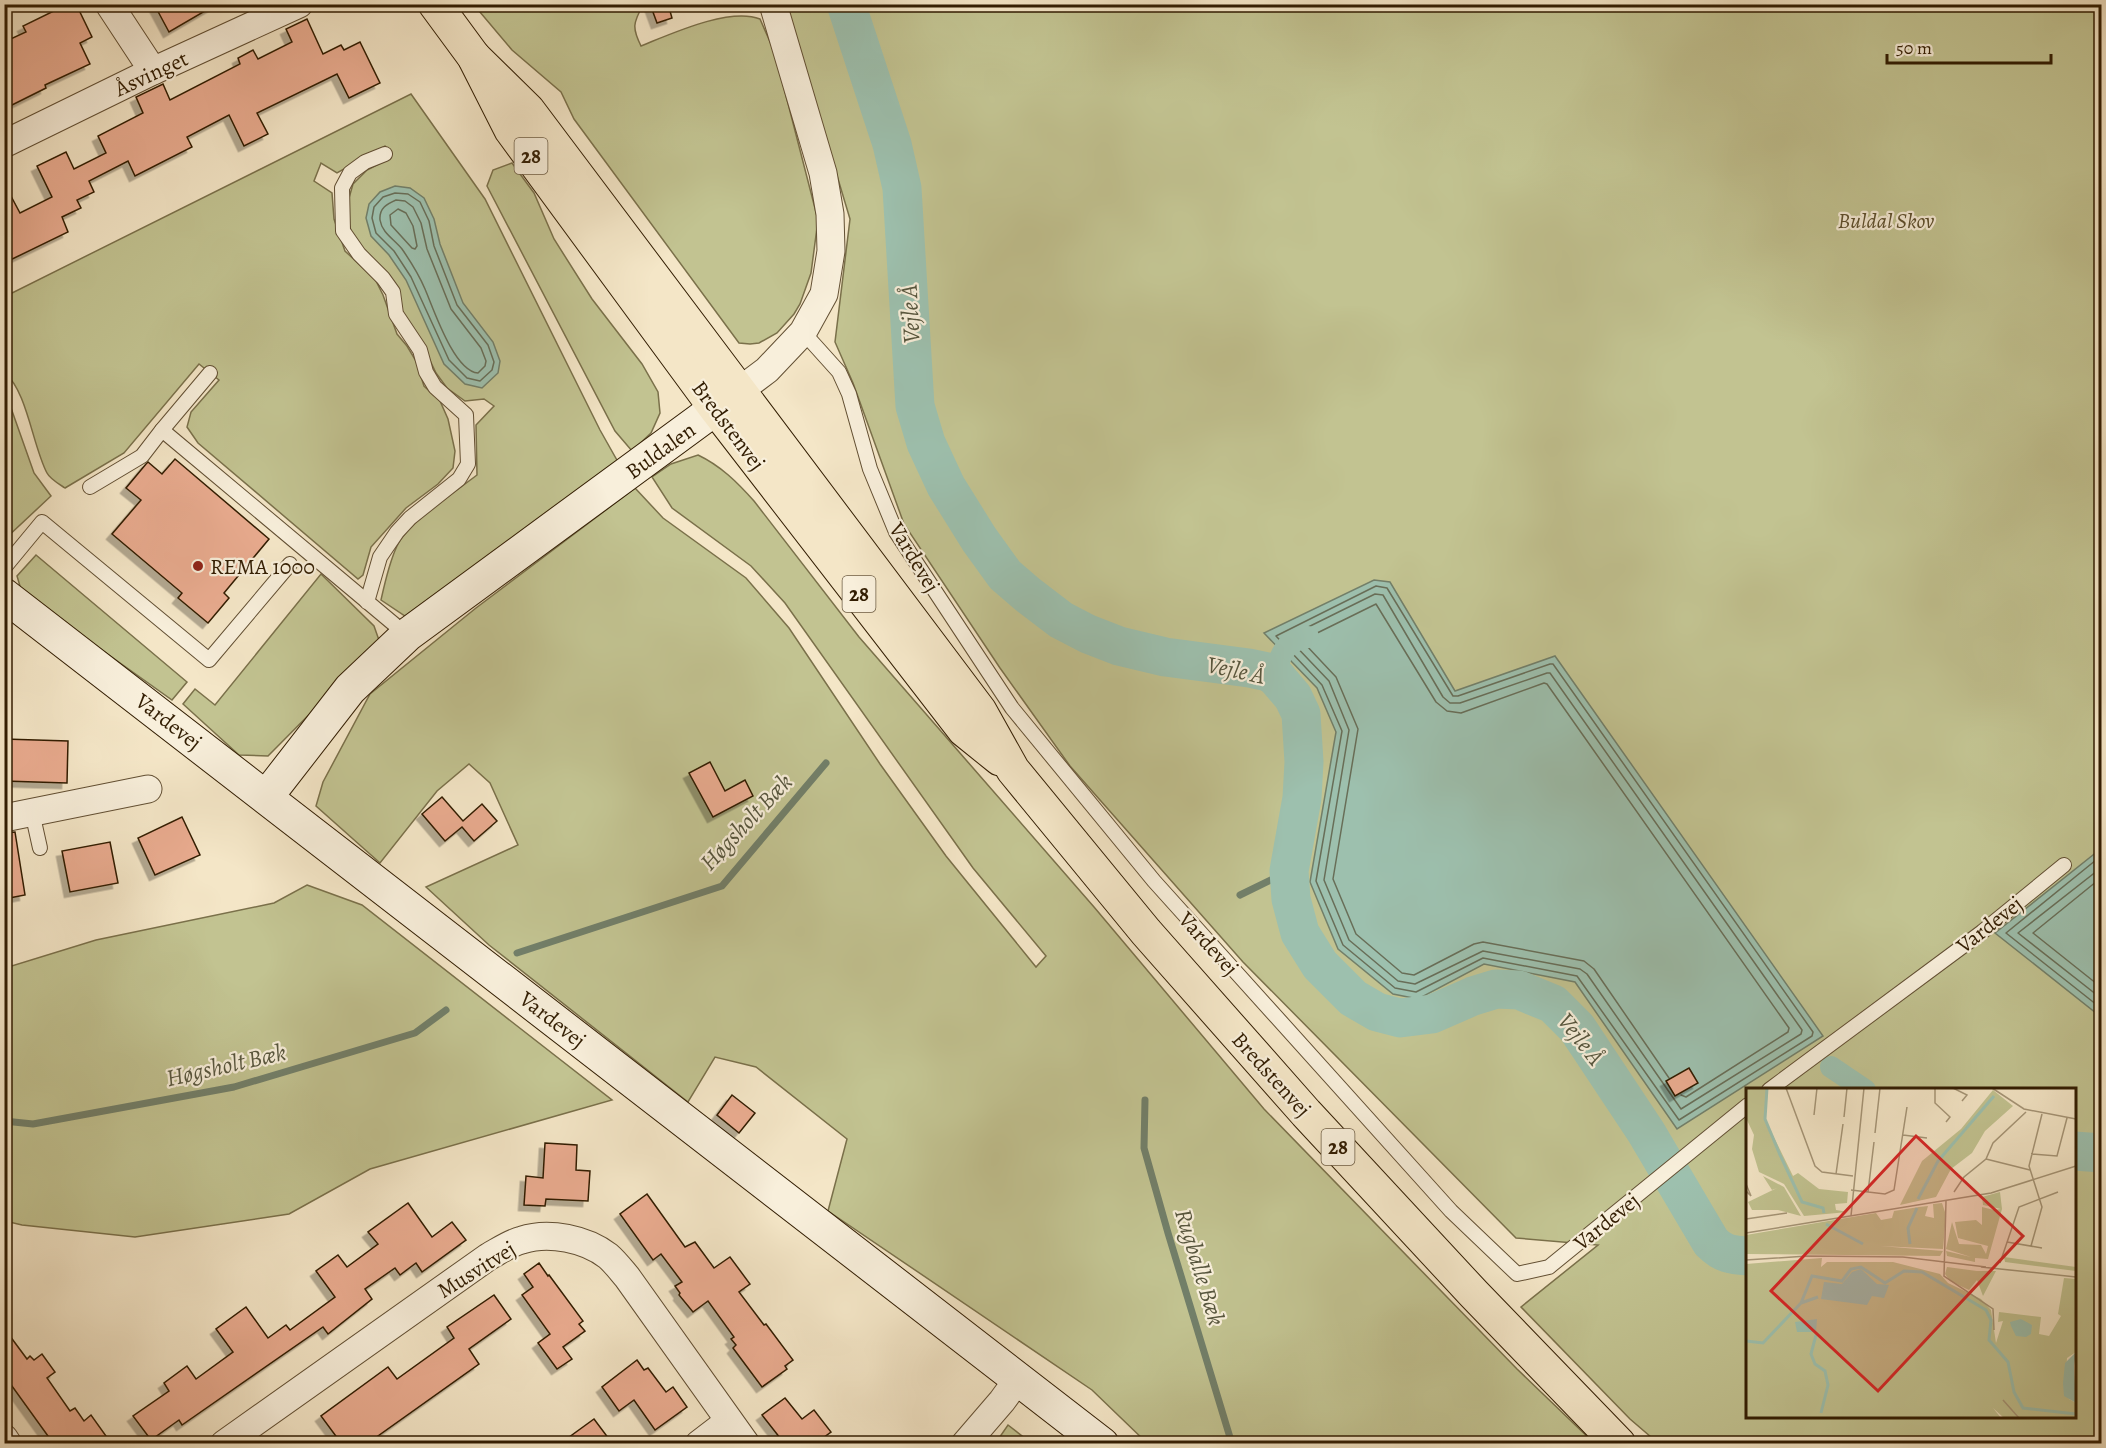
<svg xmlns="http://www.w3.org/2000/svg" width="2106" height="1448" font-family="Alegreya,serif">
<defs>
<filter id="shadow"><feDropShadow dx="-5.5" dy="5.5" stdDeviation="0" flood-color="#0004"/></filter>
</defs>
<rect width="100%" height="100%" fill="#f4e6c7"/>
<filter id="stains"><feTurbulence type="fractalNoise" baseFrequency=".00333" numOctaves="4"/><feColorMatrix values="0 0 0 0 .2 0 0 0 0 .09 0 0 0 0 .02 0 0 0 .5 -.17"/></filter>
<radialGradient id="worn" r=".72"><stop offset=".6" stop-color="#630" stop-opacity="0"/><stop offset="1" stop-color="#630" stop-opacity=".3"/></radialGradient>
<g fill="#c2c391" stroke="#7a704a" stroke-width="1.5" fill-rule="evenodd">
<path d="M474 5H643C633 23 632 28 641 46 671 34 729 7 760 19L775 53 818 220 811 273 800 304 794 314 777 333 759 343 750 344 739 343 574 119 561 92 512 50Z"/>
<path d="M786 5H2101V1443H1658L1630 1419 1521 1307 1598 1245 1516 1238 1243 962 1070 766 1000 668 904 524 853 383 835 342 850 219ZM1748 1090H2074V1416H1748Z"/>
<path d="M411 94 485 199 600 430 618 462 405 616 381 600C385 582 389 563 397 546 408 522 455 492 477 475L476 425 494 406 484 399 465 401 447 388 436 373 426 352 403 314 397 288 370 258 352 234 347 218V205L353 184 367 170 391 158 385 146 337 173 321 163 314 181 332 193 334 219 345 251 375 279 383 295 397 334 407 346 416 361 424 386 440 401 448 419 455 451 453 468 438 484 406 508 371 547 363 575 358 579 198 443 187 427 191 412 219 380 199 364 124 453 65 488C59 484 50 479 47 473 33 447 27 391 5 373L4 297Z"/>
<path d="M512 163 534 193 554 239 592 299 642 364 658 392 660 413 651 433 632 451 615 431 487 186 493 170Z"/>
<path d="M5 391 34 473 51 496 5 539Z"/>
<path d="M698 455C721 466 737 482 754 501L859 637 1094 907 1264 1109 1517 1369 1594 1443H1147L1092 1390 828 1211 847 1139 756 1067 715 1057 688 1102 489 945 426 887 518 845 490 783 469 764 437 791 380 863 316 806 323 782 370 694 476 608 635 488 663 518 746 578 789 628 880 764 946 856 1036 967 1046 956 973 868 785 603 751 566 672 508 652 477 671 464Z"/>
<path d="M36 555 187 682 172 700 22 593 17 576Z"/>
<path d="M321 574 374 626 380 643 268 756 239 755 183 704 195 689 215 705Z"/>
<path d="M307 885 362 905 612 1100 370 1169 289 1214 135 1237 22 1225 5 1221V968L96 940 274 903Z"/>
<path d="M1008 1425 1031 1443H1001L997 1441Z"/>
</g>
<g fill="#9dc0ae" stroke="#727f69" stroke-width="1.5">
<path d="M395 186 410 188 424 198 434 219 440 244 463 303 493 342 500 361 498 373 482 388 465 384 444 364 406 280 389 255 371 236 366 218 369 204 380 192Z"/>
<path d="M1374 580 1390 582 1455 691 1555 656 1823 1036 1677 1129 1575 982 1484 964 1418 999 1393 994 1338 949 1310 882 1336 732 1317 688 1264 633Z"/>
<path d="M2098 851 2102 856 2101 1017 1995 933Z"/>
</g>
<g fill="none" stroke-linecap="round" stroke-linejoin="round">
<g stroke="#686e58" stroke-width="1.5">
<path d="M395 193 408 194 420 202 429 221 434 246 457 305 488 345 494 362 492 370 480 381 467 378 449 360 411 277 394 251 376 233 372 218 374 207 383 197Z"/>
<path d="M396 200 405 201 413 207 421 223 427 249 451 309 481 348 486 361 485 366 478 373C454 371 434 310 425 289 419 275 411 262 402 249 394 239 382 233 380 220 379 208 387 204 396 200Z"/>
<path d="M398 209 406 213 413 226 417 246 415 249 412 248 391 225 390 215Z"/>
<path d="M1376 586 1387 588 1453 696H1458L1550 664H1553L1813 1032 1812 1036 1679 1120 1577 976 1483 958 1416 992 1395 988 1343 945 1316 881 1342 731 1322 685 1276 636Z"/>
<path d="M1375 594 1383 595 1443 697 1450 703H1460L1547 673H1550L1802 1030 1801 1034 1681 1109 1587 974 1580 969 1483 951 1415 984 1398 981 1349 940 1324 880 1349 730 1329 681 1288 638 1290 636Z"/>
<path d="M2102 859 2096 860 2006 933 2102 1009"/>
<path d="M2102 867 2018 933 2102 999"/>
<path d="M2102 877 2033 933 2102 988"/>
<path d="M1669 1078 1594 969 1584 961 1483 942 1474 944 1414 975 1402 973 1356 934 1333 879 1358 729 1336 677 1304 643 1305 639 1376 604 1436 702 1447 711 1461 713 1544 683 1547 684 1789 1028 1788 1032 1686 1097 1681 1095"/>
</g>
<g stroke="#727f69" stroke-width="7">
<path d="M1240 895 1289 871"/>
<path d="M517 953 722 886 826 763"/>
<path d="M1145 1100 1144 1148 1168 1233 1232 1444"/>
<path d="M4 1121 33 1124 234 1087 415 1033 446 1010"/>
</g>
<g stroke="#9dc0ae" stroke-width="22">
<path d="M1276 677C1278 656 1285 640 1308 637"/>
<path d="M1831 1067 1865 1090"/>
</g>
<g stroke="#9dc0ae" stroke-width="39">
<path d="M846 4 892 144 902 188 915 406 926 443 946 486 979 539 1005 575 1027 594 1061 620 1088 634 1119 646 1165 657 1249 668 1268 672 1276 677 1293 697 1301 714 1304 762 1302 798 1289 871 1291 899 1300 933 1320 965 1353 998 1377 1012 1400 1018 1432 1014 1473 996 1496 989 1519 990 1553 1004 1577 1028 1646 1132 1711 1242C1723 1254 1731 1255 1748 1256"/>
<path d="M2074 1151 2102 1153"/>
</g>
</g>
<g fill="#e9ab8f" stroke="#321d02" stroke-width="1.5" filter="url(#shadow)">
<path d="M68 4H76L92 37 80 43 90 64 45 85 46 88 4 109V42L26 32 23 26Z"/>
<path d="M154 4H217L169 32Z"/>
<path d="M650 4H668L672 18 657 23Z"/>
<path d="M307 19 323 54 341 45 344 50 360 42 380 83 349 98 337 74 257 113 268 134 244 146 229 115 187 137 192 147 135 176 128 161 89 181 94 192 77 200 81 208 62 217 68 232 4 263V183L20 213 52 197 37 166 66 152 74 169 106 153 98 136 143 113 136 97 163 84 170 100 240 64 238 58 253 50 258 59 292 42 286 29Z"/>
<path d="M175 459 269 539 224 593 229 598 208 623 178 598 182 593 112 534 141 500 126 488 146 464 148 462 162 474Z"/>
<path d="M4 739 68 741 67 783 4 781Z"/>
<path d="M710 762 725 791 745 780 753 796 713 817 689 773Z"/>
<path d="M442 797 463 821 482 804 497 821 474 841 462 827 445 841 422 814Z"/>
<path d="M182 817 200 855 155 875 138 838Z"/>
<path d="M15 832 25 895 4 899V833Z"/>
<path d="M110 842 118 883 70 892 62 851Z"/>
<path d="M1689 1068 1698 1083 1675 1096 1666 1081Z"/>
<path d="M732 1095 755 1113 739 1133 717 1115Z"/>
<path d="M545 1143 577 1145 576 1170 590 1171 588 1201 546 1199 545 1206 524 1205 526 1176 543 1178Z"/>
<path d="M647 1194 685 1247 695 1242 714 1268 730 1257 750 1284 739 1292 764 1325 766 1324 793 1360 785 1366 787 1369 762 1387 733 1348 736 1345 731 1339 734 1337 708 1301 693 1312 679 1295 680 1293 675 1286 682 1282 661 1254 653 1260 620 1214Z"/>
<path d="M408 1203 432 1237 452 1222 466 1240 422 1272 416 1263 400 1275 395 1268 365 1289 372 1299 328 1334 323 1327 182 1425 179 1420 151 1440 133 1416 169 1391 164 1383 187 1366 196 1379 233 1352 216 1329 246 1307 268 1338 286 1325 290 1330 335 1297 316 1271 338 1255 347 1267 378 1244 368 1232Z"/>
<path d="M539 1263 548 1276 549 1275 583 1321 579 1324 585 1331 563 1347 572 1359 557 1369 538 1343 550 1334 522 1295 533 1287 524 1274Z"/>
<path d="M494 1295 511 1319 469 1349 479 1364 368 1443H341L321 1416 388 1367 397 1379 454 1338 447 1327Z"/>
<path d="M4 1328 27 1359 30 1356 34 1360 42 1354 55 1372 47 1378 70 1411 75 1408 84 1421 91 1415 111 1443H53L4 1375Z"/>
<path d="M637 1360 644 1370 648 1368 666 1392 673 1387 687 1407 655 1430 634 1400 619 1411 602 1387Z"/>
<path d="M785 1398 802 1419 814 1410 831 1432 816 1443H784L762 1415Z"/>
<path d="M594 1419 612 1443H561Z"/>
</g>
<g fill="none" stroke-linecap="round" stroke-linejoin="round">
<defs>
<g id="lane">
<path d="M803 332 839 372 849 394 870 469 896 532 1012 708 1154 881 1451 1211 1517 1274 1549 1267 1748 1105"/>
<path d="M210 373 162 430 407 635"/>
<path d="M90 487 142 456 162 430"/>
<path d="M4 568 42 522 209 660 290 564"/>
<path d="M367 602 380 557 397 532 410 518 459 479 468 464 466 415 435 387 426 372 420 350 396 314 393 292 383 278 359 254 343 231 342 188 350 173 365 162 385 154"/>
<path d="M32 812 40 848"/>
<path d="M1769 1090 1982 932 2064 865"/>
</g>
<g id="street">
<path d="M109 4 153 71"/>
<path d="M4 144 153 71 299 4"/>
<path d="M739 391 767 370 803 332 824 294 831 251 830 214 823 173 773 4"/>
<path d="M4 818 148 789"/>
<path d="M4 1438 8 1444"/>
<path d="M224 1444 488 1257C499 1251 510 1243 522 1240 549 1231 586 1239 608 1256 615 1262 621 1270 627 1277L746 1444"/>
<path d="M699 1444 729 1421"/>
<path d="M965 1444 1002 1401 1018 1379"/>
</g>
<g id="secondary">
<path d="M4 595 1102 1444"/>
<path d="M267 796 350 689 407 635 738 392"/>
</g>
<g id="highway">
<path d="M435 4 474 57 511 130 716 409 964 730 1000 759"/>
<path d="M474 57 528 110 980 711 1013 770 1146 932 1306 1113 1474 1294 1619 1444"/>
</g>
</defs>
<use href="#lane" stroke="#624f33" stroke-width="16"/>
<use href="#street" stroke="#624f33" stroke-width="29"/>
<use href="#secondary" stroke="#321d02" stroke-width="35"/>
<use href="#highway" stroke="#321d02" stroke-width="35"/>
<use href="#lane" stroke="#f8efdb" stroke-width="14"/>
<use href="#street" stroke="#f8efdb" stroke-width="27"/>
<use href="#secondary" stroke="#f8efdb" stroke-width="33"/>
<use href="#highway" stroke="#f4e6c7" stroke-width="33"/>
</g>
<circle fill="#8f2418" stroke="#f8efdb" stroke-width="2" cx="198" cy="566" r="6"/>
<g text-anchor="middle" stroke-width="4.5" stroke-linejoin="round" paint-order="stroke">
<g fill="#f8efdb" stroke="#6d5c43" stroke-width="1.5">
<rect x="514.5" y="138" width="33" height="36" rx="4.5"/>
<rect x="842.5" y="576" width="33" height="36" rx="4.5"/>
<rect x="1321.5" y="1129" width="33" height="36" rx="4.5"/>
</g>
<g font-size="21" font-weight="bold" fill="#321d02">
<text x="531" y="163">28</text>
<text x="859" y="601">28</text>
<text x="1338" y="1154">28</text>
</g>
<g font-size="22" fill="#321d02" stroke="#f8efdb">
<text transform="translate(151 73) rotate(-25)" y="8">Åsvinget</text>
<text transform="translate(729 425) rotate(53)" y="8">Bredstenvej</text>
<text transform="translate(660 450) rotate(-36)" y="8">Buldalen</text>
<text transform="translate(915 557) rotate(59)" y="8">Vardevej</text>
<text transform="translate(169 721) rotate(38)" y="8">Vardevej</text>
<text transform="translate(1989 924) rotate(-38)" y="8">Vardevej</text>
<text transform="translate(1209 943) rotate(48)" y="8">Vardevej</text>
<text transform="translate(553 1019) rotate(38)" y="8">Vardevej</text>
<text transform="translate(1272 1074) rotate(48)" y="8">Bredstenvej</text>
<text transform="translate(1606 1221) rotate(-39)" y="8">Vardevej</text>
<text transform="translate(476 1269) rotate(-32)" y="8">Musvitvej</text>
</g>
<g font-size="22" font-style="italic" fill="#5d4f2d" stroke="#f8efdb">
<text x="1886" y="228">Buldal Skov</text>
</g>
<g font-size="22" fill="#321d02" stroke="#f8efdb" text-anchor="start">
<text x="210" y="574">REMA 1000</text>
</g>
<g font-size="24" font-style="italic" fill="#57563e" stroke="#f8efdb">
<text transform="translate(910 314) rotate(-93)" y="8">Vejle Å</text>
<text transform="translate(1236 670) rotate(12)" y="8">Vejle Å</text>
<text transform="translate(746 822) rotate(-47)" y="8">Høgsholt Bæk</text>
<text transform="translate(1581 1039) rotate(52)" y="8">Vejle Å</text>
<text transform="translate(226 1065) rotate(-13)" y="8">Høgsholt Bæk</text>
<text transform="translate(1200 1267) rotate(73)" y="8">Rugballe Bæk</text>
</g>
</g>
<g transform="translate(1746 1088)">
<rect width="330" height="330" fill="#f4e6c7"/>
<path d="M0 0H22L19 31 47 88 52 85 73 101 102 104 101 115 89 116 90 122 102 124 58 128 38 96 13 84 6 61 8 47 0 30ZM247 2 267 18 239 43 226 65 205 81 190 109 154 117 176 73 215 41ZM17 88 38 99 55 128 32 122H6L2 114 31 100 26 102ZM254 104 256 121 242 171 229 170V174L201 168 200 163 225 169 200 161 206 134 213 156 235 157 240 166 242 158 212 150 209 134 230 132 236 137V119L248 122 255 121 237 117 236 109ZM196 115 200 127 197 161 134 158 197 163 194 168 0 166V147L130 125 135 132 146 130 148 123 173 119 182 118 179 128 188 130 187 116ZM258 169 330 179V183L259 174ZM76 170 75 179 81 174H147L194 186 202 195 235 211 245 222 250 255 257 233 252 234 253 224 295 229 293 246 303 248 315 228 312 226 318 190 330 191V264L321 270 319 300 323 311 330 315V330H258L247 320 255 330H0V176ZM201 179 231 183H250L237 208 231 192 223 202 204 193 199 186Z" fill="#c2c391"/>
<path d="M115 181 131 196 143 197 138 210 126 208 121 217 75 211 78 194 96 196 106 184ZM71 231 70 244H51L49 234ZM275 231 286 237 285 246 280 249 270 248 265 238 264 234ZM330 264 328 278 330 315 318 308 317 295 319 275Z" fill="#9dc0ae"/>
<path fill="none" stroke="#9dc0ae" stroke-width="3" d="M21 0 19 31 34 67 56 114 77 120 78 125M172 111 192 73 248 8M80 136 117 156M164 156 162 140 171 120M55 215 72 209M70 247 65 266 69 276 79 283 82 297 75 325M0 253 17 255 55 215 66 188 96 193 105 181 115 179 139 195 158 183 176 184 240 222 245 232 243 252 262 274 268 304 277 320 330 326"/>
<path fill="none" stroke="#a69678" stroke-width="1.5" d="M40 0 69 78 76 84 107 88M189 0V15L204 29 200 34M207 0 221 7 216 13M246 0 278 21 330 31M68 27 71 0M98 29 101 0M129 45 134 0M157 47 181 50M285 66 311 68 321 30M240 71 284 82M90 86 97 36M0 96 5 108 0 103M105 102 139 106 148 102 161 19M122 104 128 54M208 104 218 89 240 71 247 55 280 24M200 113 198 188 247 221 248 242M105 128 118 0M0 131 41 125M0 145 245 105 330 78M261 154 296 160M285 158 296 119 283 78 296 26M0 172 61 168 157 169 240 179M254 175 273 119 312 104M235 179 330 189M257 312 273 330"/>
<path fill="#d62828" fill-opacity="0.15" stroke="#d62828" stroke-width="3" d="M170 48 277 148 132 303 25 203Z"/>
<rect width="330" height="330" fill="none" stroke="#321d02" stroke-width="3"/>
</g>
<rect width="2106" height="1448" fill="none" stroke="#f4e6c7" stroke-width="24"/>
<rect x="6" y="6" width="2094" height="1436" fill="none" stroke="#321d02" stroke-width="3"/>
<rect x="12" y="12" width="2082" height="1424" fill="none" stroke="#321d02" stroke-width="1.5"/>
<path d="M1887 54v9h164v-9" fill="none" stroke="#321d02" stroke-width="3"/>
<text x="1896" y="54" font-size="18" fill="#321d02" stroke="#f8efdb" stroke-width="4.5" paint-order="stroke">50 m</text>
<rect width="100%" height="100%" filter="url(#stains)"/>
<rect width="100%" height="100%" fill="url(#worn)"/>
</svg>
